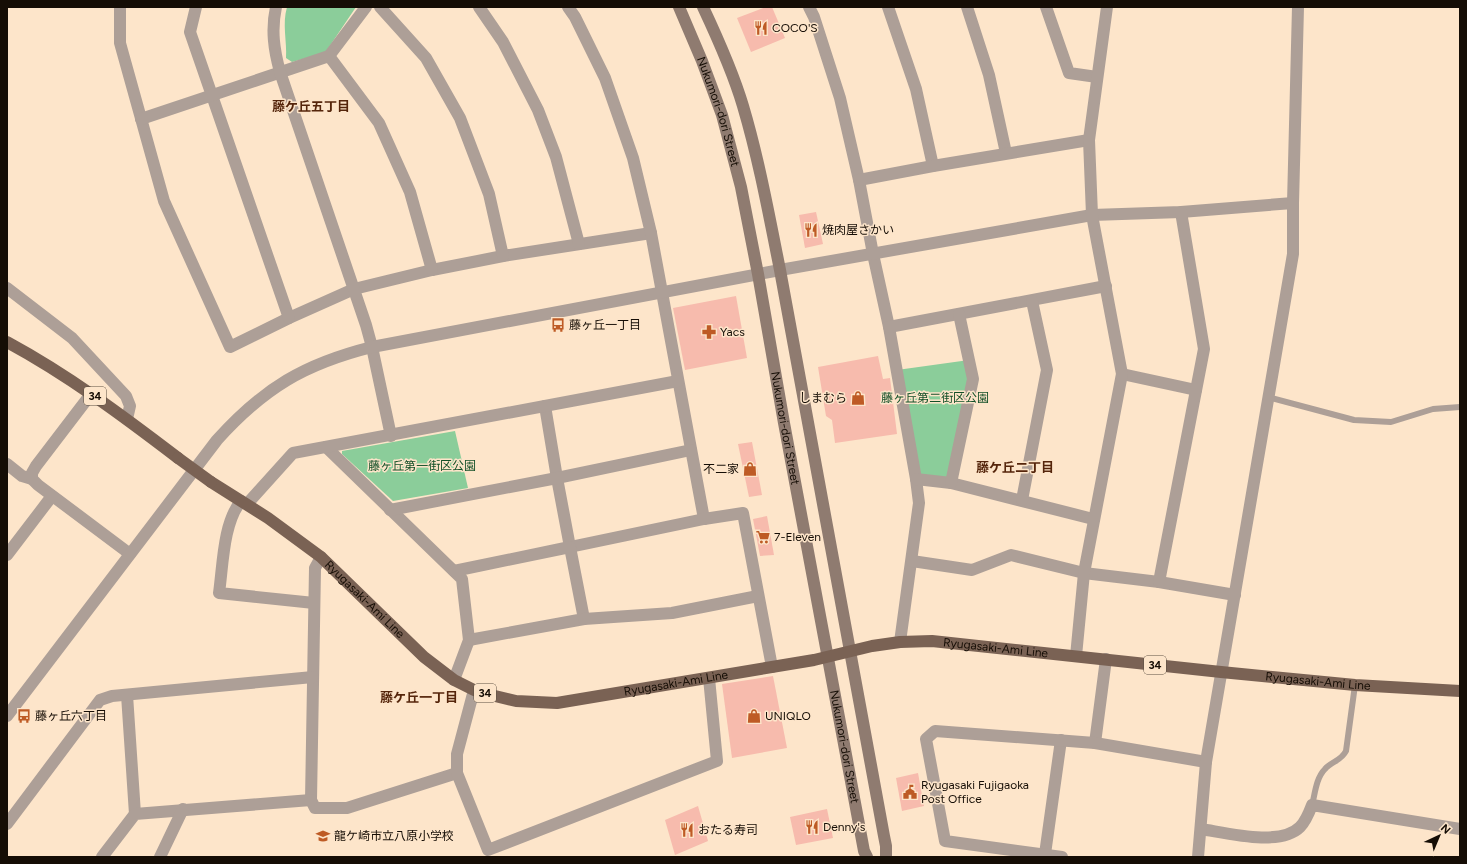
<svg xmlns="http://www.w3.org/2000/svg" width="1467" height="864" font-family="Figtree,'Noto Sans JP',sans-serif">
<rect width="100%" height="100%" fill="#fde5ca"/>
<g fill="#8bcd9a">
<path d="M287 7H356L325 53 292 62 286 58C287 41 282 24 287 7Z"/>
<path d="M969 360 973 379 951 483 916 479 897 370Z"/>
<path d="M455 431 468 488 393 501 342 454V451Z"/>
</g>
<g fill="#f7bbad">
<path d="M766 7H772L785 38 751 52 737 18Z"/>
<path d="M816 212 823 244 805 248 799 215Z"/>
<path d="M736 296 747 358 685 370 673 308Z"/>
<path d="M878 356 883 379 890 378 897 434 835 443 832 420 826 416 818 367Z"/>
<path d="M752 442 762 495 749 497 738 444Z"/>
<path d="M767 516 774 555 760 556 753 519Z"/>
<path d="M773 676 787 748 732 758 722 684Z"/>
<path d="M918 773 924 806 902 811 896 778Z"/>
<path d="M698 806 708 841 675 855 665 820Z"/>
<path d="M827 809 833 838 796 845 790 817Z"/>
</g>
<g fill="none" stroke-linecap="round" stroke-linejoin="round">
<g stroke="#ad9f97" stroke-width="6">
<path d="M1268 397 1354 420 1391 422 1433 409 1460 407"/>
<path d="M1312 805C1315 794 1316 778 1325 769 1332 761 1341 761 1346 751L1355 685"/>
</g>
<g stroke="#ad9f97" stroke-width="12">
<path d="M120 7V43L164 201 230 347 289 318 354 289 432 270 503 256 651 233"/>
<path d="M196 7 190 32 289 318"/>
<path d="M380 7 426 58 460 118 489 194 503 256"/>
<path d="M479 7 503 42 538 110 556 157 579 244"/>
<path d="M568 7 575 17 605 78 633 158 651 233 704 519"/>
<path d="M809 7 814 17 840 98 859 180 873 254 889 327 916 479 919 503 900 642"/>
<path d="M888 7 916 89 933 166"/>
<path d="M967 7 989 75 1006 153"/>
<path d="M1046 7 1069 73 1097 77"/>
<path d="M329 56 366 7"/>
<path d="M141 119 329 56 379 123 410 192 432 270"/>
<path d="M859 180 933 166 1089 140"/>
<path d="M780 270 1092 215 1181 212 1293 203"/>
<path d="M7 288 72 338 126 396 130 406 127 419"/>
<path d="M889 327 1106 286"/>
<path d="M372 347 391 436"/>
<path d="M1122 374 1196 390"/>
<path d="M545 406 557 478 570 547 704 519 743 513 772 667"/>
<path d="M326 447 462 579 469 640 454 680"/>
<path d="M7 464 22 476 32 479"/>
<path d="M916 479 951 483 1093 519"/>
<path d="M951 483 973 379 959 314"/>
<path d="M1022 500 1047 370 1032 301"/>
<path d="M241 501C223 523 223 565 219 593L314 603"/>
<path d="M247 504 293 453 678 381"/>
<path d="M390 510 557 478 691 450"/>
<path d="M7 555 52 496"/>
<path d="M321 557 315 568 311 800 315 808H347L457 773"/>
<path d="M912 561 972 570 1011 555 1084 573 1159 582 1235 595"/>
<path d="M454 571 570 547 584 619 469 640"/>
<path d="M1159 582 1204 349 1181 212"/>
<path d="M584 619 672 613 758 596"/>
<path d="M1076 656 1084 573 1122 374 1092 215 1089 140 1107 7"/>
<path d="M474 690 457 754V773L488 850 717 761 709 678"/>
<path d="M127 695 135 814"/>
<path d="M1095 743 1106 659"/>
<path d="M7 824 100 700 112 696 313 677"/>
<path d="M1201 829C1227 833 1280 847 1300 827 1306 821 1309 813 1312 805L1460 829"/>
<path d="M1045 854 1061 740"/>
<path d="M102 857 135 814 311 800"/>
<path d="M160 857 183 809"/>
<path d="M1062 857 945 841 926 739 935 731 1095 743 1206 762"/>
<path d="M1198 857 1206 762 1293 254V203L1298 7"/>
</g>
<g stroke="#ad9f97" stroke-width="12">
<path d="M276 7C271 30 274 50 280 72L366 325 372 347"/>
<path d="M91 394 36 466 32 473V479L38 485 130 554"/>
<path d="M7 716 217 440C264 388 304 364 372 347L780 270"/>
</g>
<g stroke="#8f7b70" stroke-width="12">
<path id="s1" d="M679 7 702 61 722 115 741 187 758 274 784 423 864 851 867 857"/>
<path d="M703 7C718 39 733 72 743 106 759 160 769 215 780 270L884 836 886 846V857"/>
</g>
<g stroke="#7a6254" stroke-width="12">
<path d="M7 342C68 375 123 416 178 458"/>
<path id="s2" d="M211 482 268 518 321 557 424 657 454 680 474 690 495 696 516 701 557 703 814 660 872 646 900 642 932 641 1221 672 1355 685 1460 691"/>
</g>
<path stroke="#7a6254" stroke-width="12" d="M178 458 211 482"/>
</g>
<defs>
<symbol id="restaurant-bare" viewBox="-9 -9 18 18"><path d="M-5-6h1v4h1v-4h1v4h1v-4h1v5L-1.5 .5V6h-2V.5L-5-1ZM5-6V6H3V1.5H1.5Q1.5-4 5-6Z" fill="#be5b25" stroke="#fde5ca" stroke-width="2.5" paint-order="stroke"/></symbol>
<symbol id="bus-bare" viewBox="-9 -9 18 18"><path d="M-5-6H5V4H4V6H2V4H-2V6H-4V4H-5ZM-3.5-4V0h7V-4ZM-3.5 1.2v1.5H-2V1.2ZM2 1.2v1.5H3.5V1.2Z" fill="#be5b25" stroke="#fde5ca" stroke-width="2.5" paint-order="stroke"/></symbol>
<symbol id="pharmacy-bare" viewBox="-9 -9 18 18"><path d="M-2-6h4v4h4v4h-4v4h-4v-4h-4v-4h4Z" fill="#be5b25" stroke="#fde5ca" stroke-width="2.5" paint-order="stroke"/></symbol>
<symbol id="shop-bare" viewBox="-9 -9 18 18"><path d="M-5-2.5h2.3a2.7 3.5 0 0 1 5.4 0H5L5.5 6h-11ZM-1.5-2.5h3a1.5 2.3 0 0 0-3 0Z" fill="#be5b25" stroke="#fde5ca" stroke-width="2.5" paint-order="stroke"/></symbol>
<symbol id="supermarket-bare" viewBox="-9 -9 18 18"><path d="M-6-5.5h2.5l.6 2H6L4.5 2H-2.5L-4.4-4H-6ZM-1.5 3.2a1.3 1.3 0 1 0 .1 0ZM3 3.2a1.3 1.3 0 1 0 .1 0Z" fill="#be5b25" stroke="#fde5ca" stroke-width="2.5" paint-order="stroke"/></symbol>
<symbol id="civic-bare" viewBox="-9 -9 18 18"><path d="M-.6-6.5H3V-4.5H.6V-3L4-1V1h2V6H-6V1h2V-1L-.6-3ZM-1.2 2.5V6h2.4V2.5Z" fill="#be5b25" stroke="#fde5ca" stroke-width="2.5" paint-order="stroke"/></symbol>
<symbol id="school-bare" viewBox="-9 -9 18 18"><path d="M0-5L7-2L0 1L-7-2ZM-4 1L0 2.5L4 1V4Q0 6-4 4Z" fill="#be5b25" stroke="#fde5ca" stroke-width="2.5" paint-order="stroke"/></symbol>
</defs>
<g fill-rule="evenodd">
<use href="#restaurant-bare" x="751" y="18" width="20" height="20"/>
<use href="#restaurant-bare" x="801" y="220" width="20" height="20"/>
<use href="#bus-bare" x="548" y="315" width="20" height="20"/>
<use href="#pharmacy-bare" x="699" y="322" width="20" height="20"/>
<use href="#shop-bare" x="848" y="388" width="20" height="20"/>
<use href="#shop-bare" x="740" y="459" width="20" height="20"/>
<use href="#supermarket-bare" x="753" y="527" width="20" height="20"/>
<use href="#bus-bare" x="14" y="706" width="20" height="20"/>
<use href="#shop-bare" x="744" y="706" width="20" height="20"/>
<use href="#civic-bare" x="900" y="782" width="20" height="20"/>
<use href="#restaurant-bare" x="802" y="817" width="20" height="20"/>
<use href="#restaurant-bare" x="677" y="820" width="20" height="20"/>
<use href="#school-bare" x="313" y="826" width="20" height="20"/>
</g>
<g text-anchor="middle" stroke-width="3" stroke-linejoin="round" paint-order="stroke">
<g fill="#fde5ca" stroke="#5b4e40" stroke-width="1">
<rect x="84" y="387" width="22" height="18" rx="3"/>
<rect x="1144" y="656" width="22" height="18" rx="3"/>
<rect x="474" y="684" width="22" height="18" rx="3"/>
</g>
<g font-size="11" font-weight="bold" fill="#150d05">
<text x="95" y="400">34</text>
<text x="1155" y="669">34</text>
<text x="485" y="697">34</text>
</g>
<g font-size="12" fill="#150d05" stroke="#fde5ca" text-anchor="start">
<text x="772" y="32">COCO'S</text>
<text x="822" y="234">焼肉屋さかい</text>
<text x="569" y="329">藤ヶ丘一丁目</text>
<text x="720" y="336">Yacs</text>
<text x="847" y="402" text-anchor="end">しまむら</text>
<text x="739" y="473" text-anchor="end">不二家</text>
<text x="774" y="541">7-Eleven</text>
<text x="35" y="720">藤ヶ丘六丁目</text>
<text x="765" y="720">UNIQLO</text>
<text x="921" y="789">Ryugasaki Fujigaoka<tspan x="921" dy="14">Post Office</tspan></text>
<text x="823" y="831">Denny's</text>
<text x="698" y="834">おたる寿司</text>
<text x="334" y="840">龍ケ崎市立八原小学校</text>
</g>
<g font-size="12" fill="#150d05" stroke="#fde5ca">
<text dy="4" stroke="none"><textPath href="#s1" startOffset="112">Nukumori-dori Street</textPath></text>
<text dy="4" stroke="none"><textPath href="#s1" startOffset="436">Nukumori-dori Street</textPath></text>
<text dy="4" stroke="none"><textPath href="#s2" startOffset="194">Ryugasaki-Ami Line</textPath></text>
<text dy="4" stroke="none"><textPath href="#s2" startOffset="866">Ryugasaki-Ami Line</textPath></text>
<text dy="4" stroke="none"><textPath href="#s2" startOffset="1190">Ryugasaki-Ami Line</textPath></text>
<text dy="4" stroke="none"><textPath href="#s2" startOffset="542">Ryugasaki-Ami Line</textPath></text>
<text dy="4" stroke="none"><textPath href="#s1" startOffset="760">Nukumori-dori Street</textPath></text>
</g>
<g font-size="12" fill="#135028" stroke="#fde5ca">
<text x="935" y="402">藤ヶ丘第二街区公園</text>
<text x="422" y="470">藤ヶ丘第一街区公園</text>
</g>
<g font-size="13" font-weight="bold" fill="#55250b" stroke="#fde5ca">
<text x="311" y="111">藤ケ丘五丁目</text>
<text x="1015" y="472">藤ケ丘二丁目</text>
<text x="419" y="702">藤ケ丘一丁目</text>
</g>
</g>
<rect width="1467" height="864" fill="none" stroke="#150d05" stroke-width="16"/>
<g transform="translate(1439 836) rotate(44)" stroke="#fde5ca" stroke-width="3" paint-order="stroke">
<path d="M0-3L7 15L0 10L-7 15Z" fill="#150d05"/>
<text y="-6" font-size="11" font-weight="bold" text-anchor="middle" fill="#150d05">N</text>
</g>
</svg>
